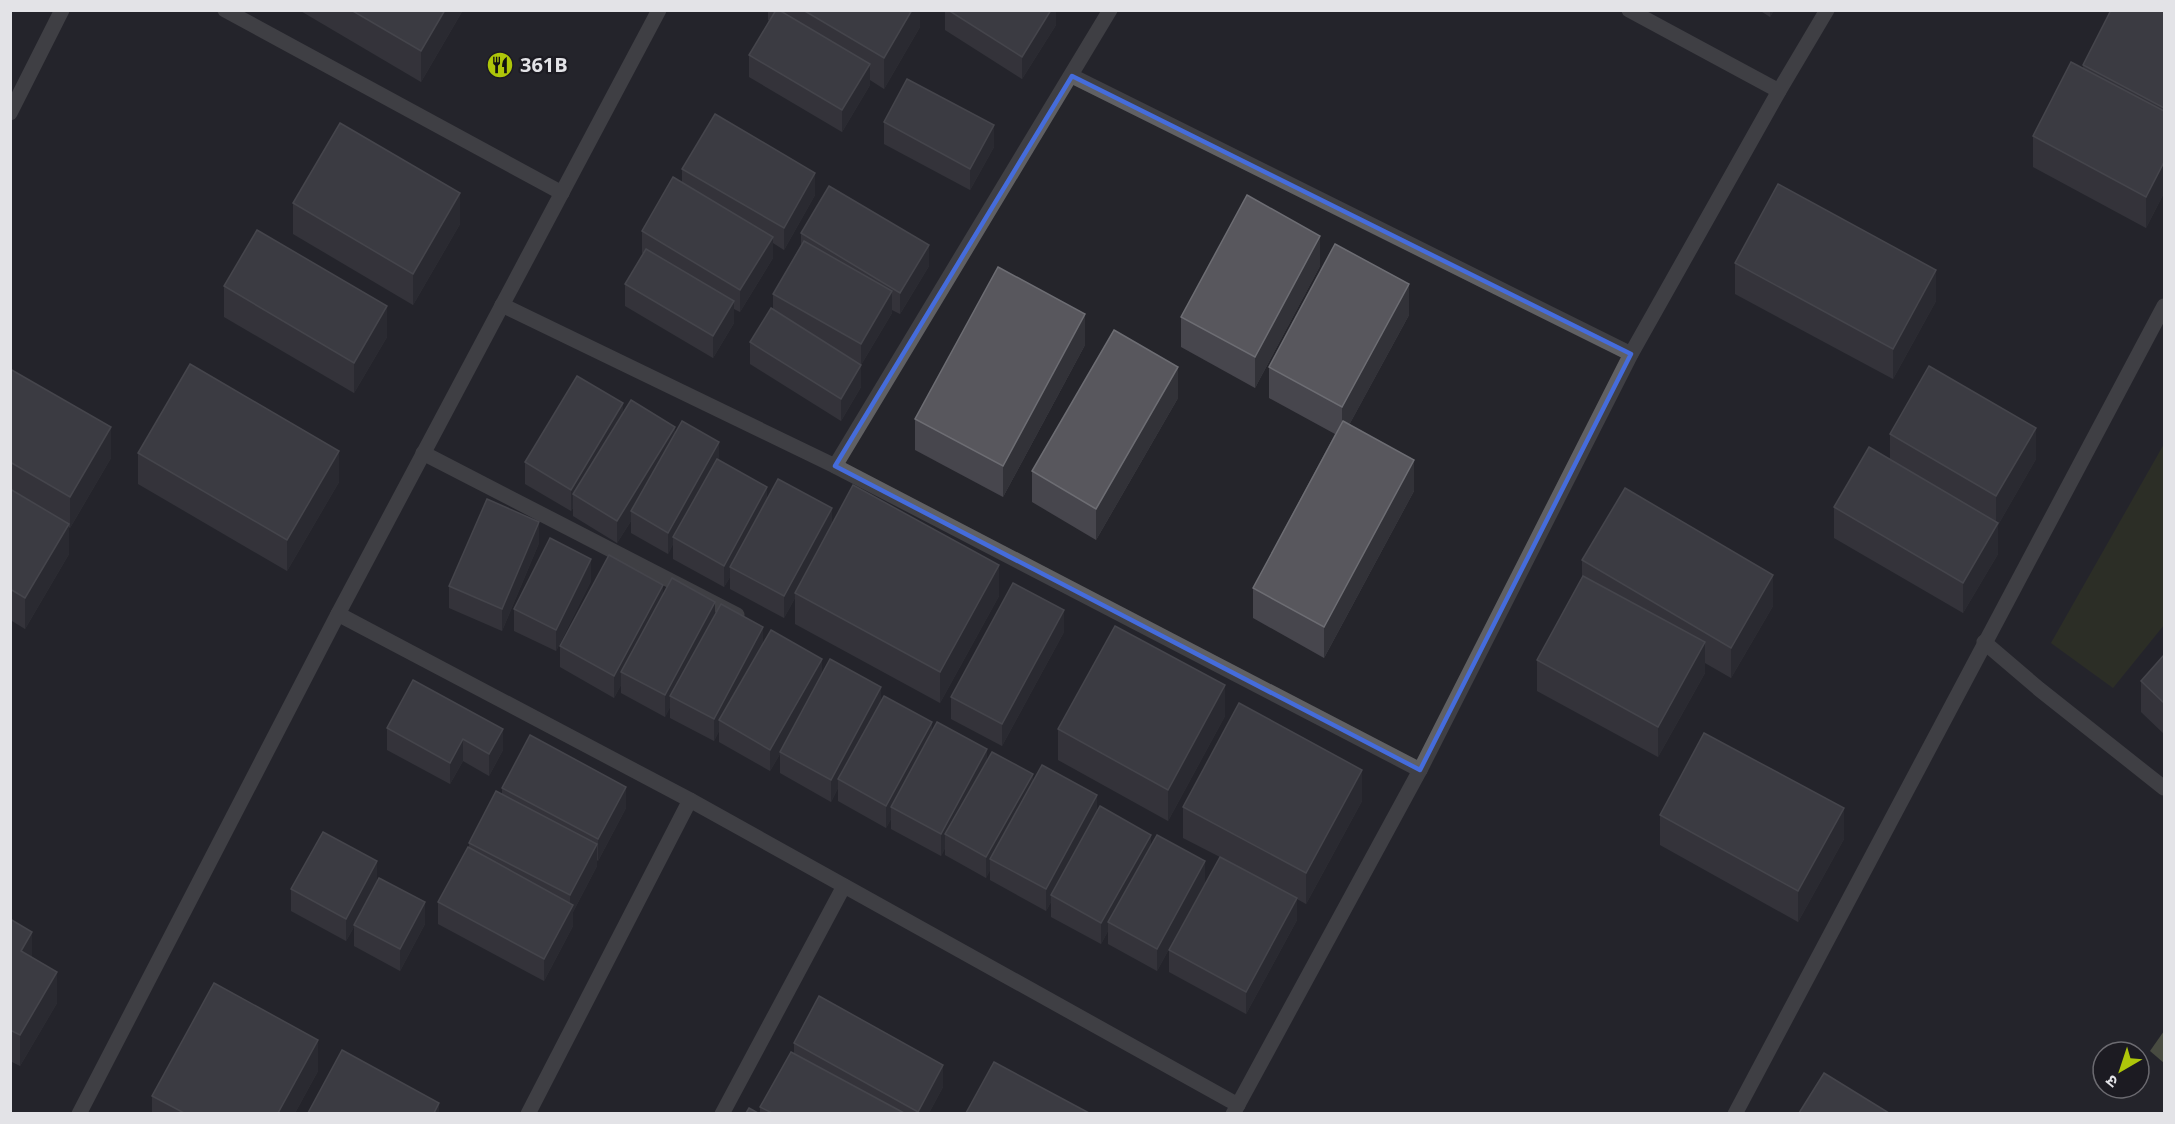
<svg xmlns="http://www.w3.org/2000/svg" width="2175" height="1124" font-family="'Open Sans','Noto Sans Devanagari',sans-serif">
<rect width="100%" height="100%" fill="#25252b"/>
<path fill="#363b21" d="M2164 444V625L2113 688 2051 643Z"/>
<path fill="#737a5b" d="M2164 1031V1063L2150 1051Z"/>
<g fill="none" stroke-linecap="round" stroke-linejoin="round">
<g stroke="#606063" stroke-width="15">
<path d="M225 10 562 193"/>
<path d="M1629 10 1779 91"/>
<path d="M1072 76 1631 354"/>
<path d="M10 113 62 10"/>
<path d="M502 305 835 466 1420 770"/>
<path d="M423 453 737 615"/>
<path d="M835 466 1110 10"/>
<path d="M338 614 690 800 1238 1105"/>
<path d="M1984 642 2039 689 2164 788"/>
<path d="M79 1114 338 614 659 10"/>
<path d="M528 1114 690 800"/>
<path d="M722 1114 844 886"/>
<path d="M1233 1114 1420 770 1631 354 1779 91 1827 10"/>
<path d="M1735 1114 2164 306"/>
</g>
</g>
<g fill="#47464d">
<path d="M299 10H463L421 82Z"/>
<path d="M768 10H920V27L884 89 870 80V85L842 132 749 77V55L769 21 768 20Z"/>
<path d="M945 10H1057L1056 12V25L1022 79 945 30Z"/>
<path d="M1759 10H1774L1770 17Z"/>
<path d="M2164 10V193L2146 228 2033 167V136L2083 68V65Z"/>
<path d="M884 122 994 147 970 190 884 144Z"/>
<path d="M682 169 815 195 784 250 773 243V258L740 312 734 309V323L713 358 625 306V284L643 254 642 253V231L682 182Z"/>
<path d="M293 203 460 224 413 305 293 234Z"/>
<path d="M801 233 929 266 900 314 892 310V313L861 365V387L841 421 750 364V342L773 309V294L801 245Z"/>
<path d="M1735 263 1936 301 1893 379 1735 294Z"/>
<path d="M1320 266 1255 388 1181 347V317Z"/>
<path d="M224 286 387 337 354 393 224 317Z"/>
<path d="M1409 315 1349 425 1414 491 1324 658 1253 618V588L1335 434 1269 398V367Z"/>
<path d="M1085 345 1003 497 915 450V419Z"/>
<path d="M10 369 111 458 70 528 69 527V554L25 629 12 621V641L10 645Z"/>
<path d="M1178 398 1096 540 1032 502V471Z"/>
<path d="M623 413 675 434 719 460 767 498 999 596 940 703 795 624V598L784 618 730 589V577L724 587 673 559V544L668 554 631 533V521L617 543 573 516V508L571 511 525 484V462Z"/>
<path d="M1890 434 2036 459 1998 525V554L1963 613 1834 538V507L1890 460Z"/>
<path d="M138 453 339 482 287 571 138 484Z"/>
<path d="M539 543 502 631 449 608V586Z"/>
<path d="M1582 560 1773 606 1731 678 1705 663V673L1658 757 1537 691V660L1582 577Z"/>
<path d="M591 581 556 651 514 631V609Z"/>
<path d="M663 593 715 613 763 642 822 675 881 700 932 732 987 761 1097 812 1151 846 1205 883 1157 971 1108 944V931L1101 944 1051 917V902L1046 911 990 880V870L986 878 945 855V848L941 856 891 829V819L886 828 838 801V788L831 802 780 773V754L770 771 719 742V731L714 741 670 718V707L665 717 621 693V685L614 698 560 667V646Z"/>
<path d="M1064 632 1002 746 951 719V697Z"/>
<path d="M2164 655V734L2141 712V681Z"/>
<path d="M1225 716 1168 821 1058 760V729Z"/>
<path d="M387 728 503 729V750L489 776 463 761 450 784 387 750Z"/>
<path d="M502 788 626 808 598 861 597 860V866L573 912V926L544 981 438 924V902L469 848V843L502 794Z"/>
<path d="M1362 801 1306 904 1297 899V920L1246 1014 1169 972V950L1220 857 1183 838V807Z"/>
<path d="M1660 815 1844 839 1798 922 1660 845Z"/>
<path d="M377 881 425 924 400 971 354 946V927L346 941 291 911V889Z"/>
<path d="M10 919 57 1003 20 1066 10 1061Z"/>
<path d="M794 1043 943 1087 929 1113H760V1107L794 1053Z"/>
<path d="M318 1071 295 1113H152V1096Z"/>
</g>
<g fill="#323238">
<path d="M445 10H463L421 82V51Z"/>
<path d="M912 10H920V27L884 89V58Z"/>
<path d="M1051 10H1057L1056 12V25L1022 79V57Z"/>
<path d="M1770 10H1774L1770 17Z"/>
<path d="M870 64V85L842 132V110Z"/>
<path d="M994 125V147L970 190V169Z"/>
<path d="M2164 162V193L2146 228V197Z"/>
<path d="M815 173V195L784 250V228Z"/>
<path d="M460 193V224L413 305V274Z"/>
<path d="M1320 236V266L1255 388V357Z"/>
<path d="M773 237V258L740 312V290Z"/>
<path d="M929 245V266L900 314V293Z"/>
<path d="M1936 270V301L1893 379V349Z"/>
<path d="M1409 284V315L1342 438V407Z"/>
<path d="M892 291V313L861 365V387L841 421V399L861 366V344Z"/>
<path d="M734 301V323L713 358V336Z"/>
<path d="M387 306V337L354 393V363Z"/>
<path d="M1085 314V345L1003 497V466Z"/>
<path d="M1178 367V398L1096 540V509Z"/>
<path d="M623 403V425L573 494V508L571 511V490Z"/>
<path d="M111 427V458L70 528V497Z"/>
<path d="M675 427V449L631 511V521L617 543V521Z"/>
<path d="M2036 428V459L1998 525V554L1963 613V583L1996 525V496Z"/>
<path d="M719 442V464L673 537V544L668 554V533Z"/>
<path d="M339 451V482L287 571V540Z"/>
<path d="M1414 460V491L1324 658V627Z"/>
<path d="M767 487V509L730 567V577L724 587V566Z"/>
<path d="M832 508V530L795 593V598L784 618V596Z"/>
<path d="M539 522V543L502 631V609Z"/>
<path d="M69 524V554L25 629V598Z"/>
<path d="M591 559V581L556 651V630Z"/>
<path d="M999 565V596L940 703V672Z"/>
<path d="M1773 575V606L1731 678V648Z"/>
<path d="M663 585V607L621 672V685L614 698V676Z"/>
<path d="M715 602V623L670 696V707L665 717V695Z"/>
<path d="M1064 610V632L1002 746V724Z"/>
<path d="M12 611V641L10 645V614Z"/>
<path d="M763 627V649L719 720V731L714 741V719Z"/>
<path d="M1705 642V673L1658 757V727Z"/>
<path d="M822 659V681L780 752V754L770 771V750Z"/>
<path d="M1225 685V716L1168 821V790Z"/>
<path d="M881 687V709L838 779V788L831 802V780Z"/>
<path d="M932 722V744L891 807V819L886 828V806Z"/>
<path d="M503 729V750L489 776V754Z"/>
<path d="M463 739V761L450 784V763Z"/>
<path d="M987 749V771L945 834V848L941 856V834Z"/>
<path d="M1362 770V801L1306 904V873Z"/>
<path d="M1033 774V796L990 859V870L986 878V857Z"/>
<path d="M626 787V808L598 861V839Z"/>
<path d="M1097 795V817L1051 895V902L1046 911V889Z"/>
<path d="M1844 808V839L1798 922V891Z"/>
<path d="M1151 835V856L1108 922V931L1101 944V923Z"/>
<path d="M597 844V866L573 912V926L544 981V959L570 910V895Z"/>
<path d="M377 861V883L354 925V927L346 941V919Z"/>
<path d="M1205 861V883L1157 971V949Z"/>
<path d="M1297 898V920L1246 1014V992Z"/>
<path d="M425 902V924L400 971V949Z"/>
<path d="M32 932V963L21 951Z"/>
<path d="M57 972V1003L20 1066V1035Z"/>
<path d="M318 1040V1071L295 1113H278Z"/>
<path d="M943 1065V1087L929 1113H918V1112Z"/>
<path d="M439 1103V1113H434Z"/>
</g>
<g fill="#58575d" stroke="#6d6d73" stroke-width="1.5">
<path d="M351 10H445L421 51Z"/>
<path d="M776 10H779L870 64 842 110 749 55Z"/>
<path d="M803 10H912L884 58Z"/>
<path d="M948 10H1051L1022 57Z"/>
<path d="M2111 10H2164V108L2083 65Z"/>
<path d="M2071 62 2164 111V162L2146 197 2033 136Z"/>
<path d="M907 79 994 125 970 169 884 122Z"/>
<path d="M715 114 815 173 784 228 682 169Z"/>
<path d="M340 123 460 193 413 274 293 203Z"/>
<path d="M673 177 773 237 740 290 642 231Z"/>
<path d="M1778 184 1936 270 1893 349 1735 263Z"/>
<path d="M829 186 929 245 900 293 801 233Z"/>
<path d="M1247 195 1320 236 1255 357 1181 317Z"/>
<path d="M257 230 387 306 354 363 224 286Z"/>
<path d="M804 241 892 291 861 344 773 294Z"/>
<path d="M1335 244 1409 284 1342 407 1269 367Z"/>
<path d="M646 249 734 301 713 336 625 284Z"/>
<path d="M998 267 1085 314 1003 466 915 419Z"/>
<path d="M771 308 861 365 841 399 750 342Z"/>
<path d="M1114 330 1178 367 1096 509 1032 471Z"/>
<path d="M190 364 339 451 287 540 138 453Z"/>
<path d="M1929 366 2036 428 1996 496 1890 434Z"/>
<path d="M10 369 111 427 70 497 10 462Z"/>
<path d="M577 376 623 403 571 490 525 462Z"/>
<path d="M631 400 675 427 617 521 573 494Z"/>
<path d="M682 421 719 442 668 533 631 511Z"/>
<path d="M1343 421 1414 460 1324 627 1253 588Z"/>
<path d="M1869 447 1998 523 1963 583 1834 507Z"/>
<path d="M717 459 767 487 724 566 673 537Z"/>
<path d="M778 479 832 508 784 596 730 567Z"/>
<path d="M853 485 999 565 940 672 795 593Z"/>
<path d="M1625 488 1773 575 1731 648 1582 560Z"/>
<path d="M10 489 69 524 25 598 10 589Z"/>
<path d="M487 499 539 522 502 609 449 586Z"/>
<path d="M550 538 591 559 556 630 514 609Z"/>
<path d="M609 555 663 585 614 676 560 646Z"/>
<path d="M1583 576 1705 642 1658 727 1537 660Z"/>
<path d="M672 578 715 602 665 695 621 672Z"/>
<path d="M1013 583 1064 610 1002 724 951 697Z"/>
<path d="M721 604 763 627 714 719 670 696Z"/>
<path d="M1115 626 1225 685 1168 790 1058 729Z"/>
<path d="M771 630 822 659 770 750 719 720Z"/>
<path d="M2164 655V703L2141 681Z"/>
<path d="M830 659 881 687 831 780 780 752Z"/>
<path d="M413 680 503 729 489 754 463 739 450 763 387 728Z"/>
<path d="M884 696 932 722 886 806 838 779Z"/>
<path d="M1239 703 1362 770 1306 873 1183 807Z"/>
<path d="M937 722 987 749 941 834 891 807Z"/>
<path d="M1704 733 1844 808 1798 891 1660 815Z"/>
<path d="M530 735 626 787 598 839 502 788Z"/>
<path d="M992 752 1033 774 986 857 945 834Z"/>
<path d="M1042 765 1097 795 1046 889 990 859Z"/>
<path d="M496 791 597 844 570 895 469 843Z"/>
<path d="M1100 806 1151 835 1101 923 1051 895Z"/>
<path d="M323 832 377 861 346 919 291 889Z"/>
<path d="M1157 835 1205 861 1157 949 1108 922Z"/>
<path d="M468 847 573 905 544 959 438 902Z"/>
<path d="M1220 857 1297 898 1246 992 1169 950Z"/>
<path d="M379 878 425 902 400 949 354 925Z"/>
<path d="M10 919 32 932 21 951 57 972 20 1035 10 1030Z"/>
<path d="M214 983 318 1040 278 1113H184L152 1096Z"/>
<path d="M819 996 943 1065 918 1112 794 1043Z"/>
<path d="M342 1050 439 1103 434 1113H308Z"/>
<path d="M791 1052 904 1113H772L760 1107Z"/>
<path d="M994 1062 1089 1113H966Z"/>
<path d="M1824 1073 1889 1113H1799Z"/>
<path d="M749 1108 758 1113H746Z"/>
</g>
<path d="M0 0H2175V1124H0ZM1072 76 1631 354 1420 770 835 466Z" fill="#25252b" fill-opacity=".55" fill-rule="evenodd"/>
<path fill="none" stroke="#456cdb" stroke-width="4.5" stroke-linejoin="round" d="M1072 76 1631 354 1420 770 835 466Z"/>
<defs>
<symbol id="restaurant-disc" viewBox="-11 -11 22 22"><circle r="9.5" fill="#aec60a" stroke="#1c1b22"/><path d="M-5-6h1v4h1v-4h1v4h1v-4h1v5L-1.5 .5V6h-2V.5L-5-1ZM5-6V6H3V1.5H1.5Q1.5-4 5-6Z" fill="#111"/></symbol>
</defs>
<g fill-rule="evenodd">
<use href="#restaurant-disc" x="485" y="50" width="30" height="30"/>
</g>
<g text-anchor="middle" stroke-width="4.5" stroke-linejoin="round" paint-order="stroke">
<g font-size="20" font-weight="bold" fill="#e3e3e7" stroke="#1c1b22" text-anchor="start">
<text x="520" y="72">361B</text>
</g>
</g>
<rect width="2175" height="1124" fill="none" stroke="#e3e3e7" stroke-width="24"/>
<g transform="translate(2121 1070) rotate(219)"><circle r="28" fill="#1c1b22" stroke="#6c6b71" stroke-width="1.5"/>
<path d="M0-4.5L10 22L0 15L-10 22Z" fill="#aec60a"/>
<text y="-9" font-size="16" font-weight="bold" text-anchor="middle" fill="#e3e3e7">उ</text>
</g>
</svg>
